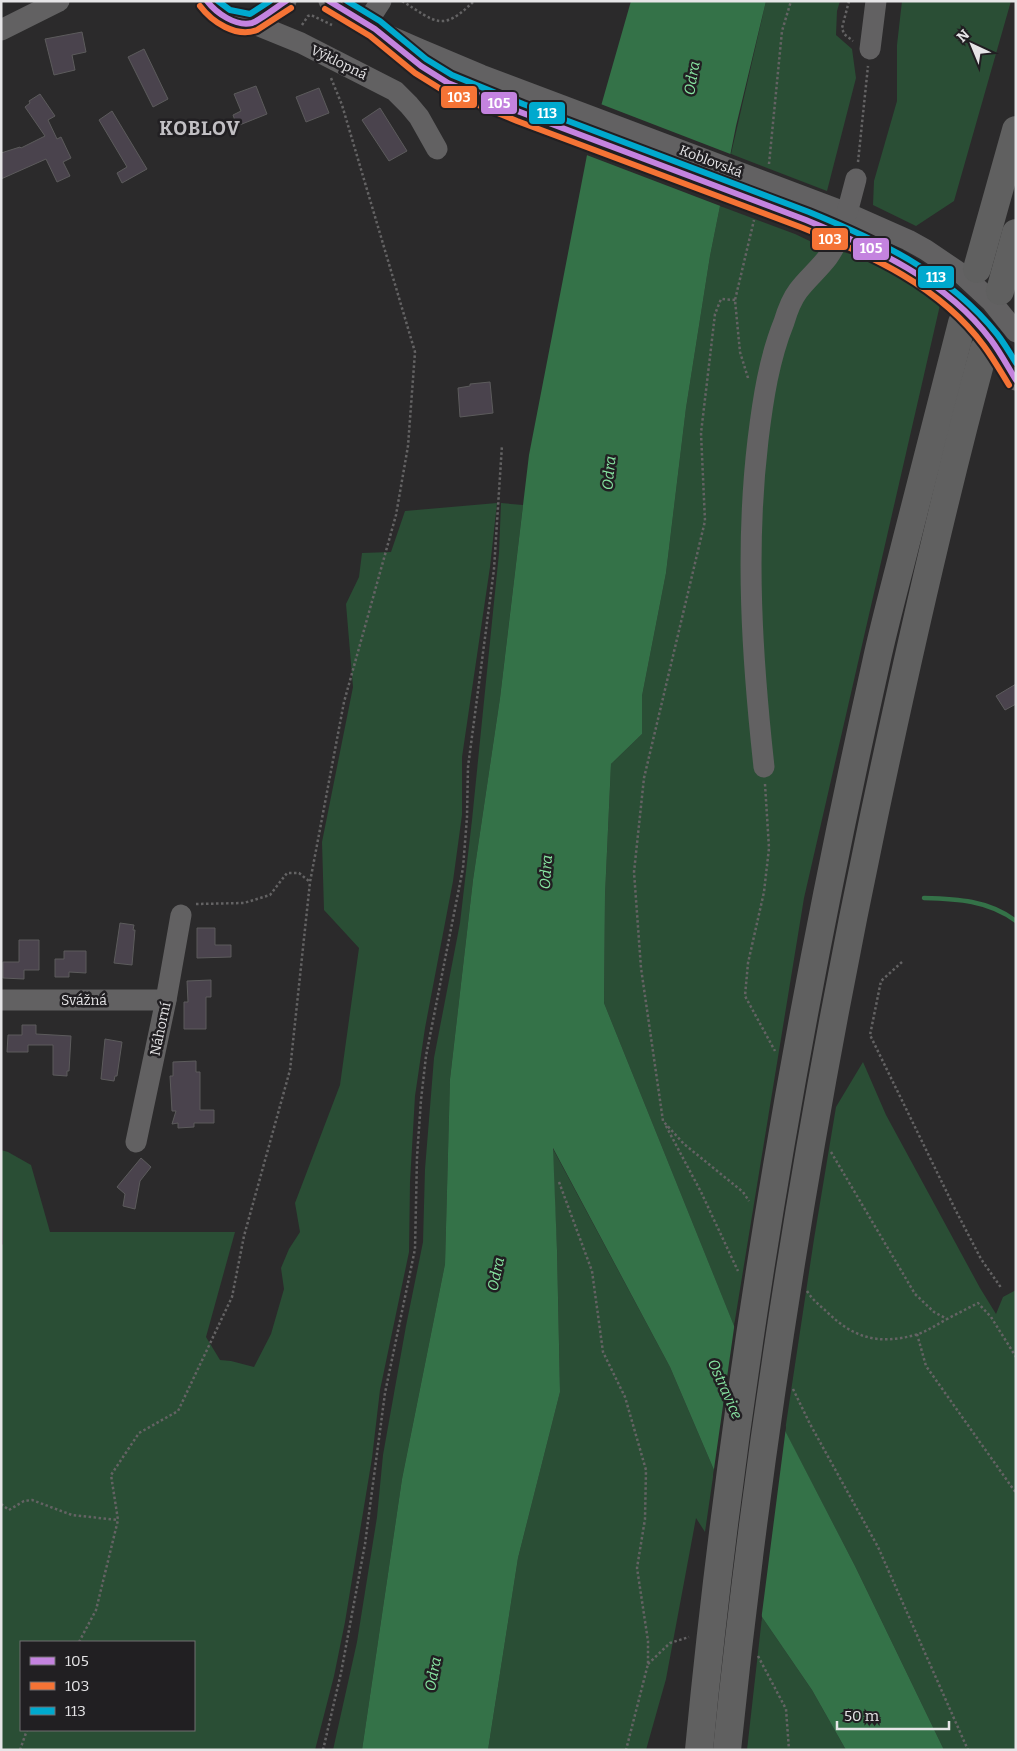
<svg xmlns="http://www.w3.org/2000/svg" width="1017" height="1751" font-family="Bitter,serif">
<rect width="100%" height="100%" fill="#2b2a2b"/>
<g fill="#2a4e35" fill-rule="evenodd">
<path d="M766 1H840L837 11 836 35 852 49 856 78 827 191 731 154Z"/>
<path d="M902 1H1011L954 201 916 226 873 205 874 181 897 101V45Z"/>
<path d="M720 206 795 234 816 244 857 256 889 270 915 285 940 305 804 898 734 1326 604 1003 605 895 611 764 642 734V696L666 573 686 408 710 256Z"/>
<path d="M497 503 490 567 462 757V815L453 881 425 1028 415 1096 410 1182 409 1252 380 1390 372 1458 345 1622 334 1676 315 1750H1V1246L3 1244 1 1150 8 1152 31 1165 50 1232H235L206 1337 220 1360 231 1361 254 1367 271 1334 284 1289 281 1268 289 1249 300 1232 295 1203 340 1085 359 948 324 910 322 842 353 687 346 604 359 577 362 553 391 552 405 511ZM21 1642H194V1730H21Z"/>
<path d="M501 503 523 505 500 698 473 880 450 1079 445 1264 402 1479 362 1750H333L357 1642 377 1517 383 1455 406 1326 423 1242 425 1169 434 1058 460 923 472 820 493 612 499 553Z"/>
<path d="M863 1062 886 1115 980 1288 996 1314 1003 1297 1016 1290V1750H944L855 1566 785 1431 814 1239 836 1107Z"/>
<path d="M552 1147 670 1367 714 1470 705 1532 696 1518 666 1679 646 1750H488L518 1558 560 1392 557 1250Z"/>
<path d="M762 1617 812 1690 846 1750H747Z"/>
</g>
<path fill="#347248" d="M631 1H766L736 126 710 256 686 408 666 573 642 696V734L611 764 605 895 604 1003 745 1353 855 1566 944 1750H846L812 1690 762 1617 714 1470 670 1367 553 1148 557 1250 560 1392 518 1558 488 1750H362L402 1479 445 1264 450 1079 473 880 500 698 529 455 587 155Z"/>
<g fill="#2b2a2b">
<path d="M598 103 733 155 723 207 584 154Z"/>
<path d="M735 1321 747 1352 786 1427 761 1621 713 1476Z"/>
</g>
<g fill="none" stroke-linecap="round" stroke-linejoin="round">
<path stroke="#347248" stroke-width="4.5" d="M924 898C957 899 988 900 1016 921"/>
</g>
<g fill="#4a434d" stroke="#5c5b5c">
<path d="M82 32 86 52 72 55 75 70 54 75 45 39Z"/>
<path d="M144 49 168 99 153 107 128 57Z"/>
<path d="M256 86 267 114 237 126 233 115 241 111 234 94Z"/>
<path d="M319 88 329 113 306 122 296 97Z"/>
<path d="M40 94 55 116 48 120 57 139 61 137 71 158 63 162 70 176 57 182 46 159 1 179V153L20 147 21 148 45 136 25 107 30 103 29 101Z"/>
<path d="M380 108 407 151 389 161 362 120Z"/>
<path d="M112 111 147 169 122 183 117 173 127 167 99 120Z"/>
<path d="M490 382 493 413 460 417 458 388 470 386V384Z"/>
<path d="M1016 684V704L1005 710 996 696Z"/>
<path d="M120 923 134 925 133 930H135L132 965 114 963Z"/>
<path d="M197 928H215V945H231V957L197 958Z"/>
<path d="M19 940H39V970H24V979L3 978V962H19Z"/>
<path d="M64 951H86V973L69 972V977H55V959H64Z"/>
<path d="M211 980V997H206V1029H184V1002H188L187 981Z"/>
<path d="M22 1025H36V1034L71 1036 69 1071H67V1076L53 1075V1045H28V1052H7L8 1035H22Z"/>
<path d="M105 1039 122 1042 117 1076H115L114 1081 101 1079Z"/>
<path d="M196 1061V1072H200V1110H214V1123H194V1127L178 1128V1123L172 1124 176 1111H172L170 1076H173V1062Z"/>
<path d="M141 1158 151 1167 140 1181 135 1209 123 1206 125 1194 117 1187Z"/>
</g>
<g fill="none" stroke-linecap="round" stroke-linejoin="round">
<g stroke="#646364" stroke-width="2.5" stroke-dasharray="2.5 2.5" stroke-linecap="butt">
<path d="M402 1C436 22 442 33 474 1"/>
<path d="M849 1 842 28 844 34 853 41"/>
<path d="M302 25 308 16 311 15 332 25"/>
<path d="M858 162 868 66"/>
<path d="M769 164 782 31 791 1"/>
<path d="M735 300 721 299 715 314 701 433 705 521 644 778 634 872 641 968 663 1121 684 1144 743 1192 749 1201"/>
<path d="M748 378 740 352 735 300 754 220"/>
<path d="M765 784 769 848 764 892 748 963 745 996 775 1051"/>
<path d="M196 904 244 903 270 895 287 873H299L310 882"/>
<path d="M902 962 881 981 870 1035 955 1209 981 1259 1002 1289"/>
<path d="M666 1126 701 1192 738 1271"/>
<path d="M831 1152 915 1294 934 1312 947 1319 978 1303 991 1317 1016 1357"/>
<path d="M559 1182 592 1271 603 1352 625 1397 646 1470 645 1519 637 1568 648 1641V1664L626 1750"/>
<path d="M807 1291C812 1299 819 1305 826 1311 853 1338 878 1345 915 1335 926 1332 936 1325 947 1319"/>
<path d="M917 1334 926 1366 1016 1493"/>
<path d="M793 1389 810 1424 878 1547 968 1750"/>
<path d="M1 1504 9 1510 24 1501 32 1500 72 1515 118 1520"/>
<path d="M79 1642 96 1610 118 1520 111 1475 139 1433 178 1411 232 1297 244 1236 290 1070 310 882 344 702 396 515 408 446 415 352 342 105 331 78"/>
<path d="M758 1656 786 1709 789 1750"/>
<path d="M648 1664 670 1643 689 1637"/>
<path d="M20 1750 27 1730"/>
<path d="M323 1750 341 1673 365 1544 385 1393 415 1249 417 1157 421 1100 426 1056 463 868 467 817 468 767 494 569 502 445"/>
</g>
<g stroke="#626162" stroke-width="21">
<path d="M207 1 211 8 226 19 252 23 301 43 395 91 409 105 419 117 437 149"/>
<path d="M329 1 380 32 419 49 481 75 847 213 908 240 926 250 963 275 991 301 1016 332"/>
<path d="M252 23 286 1"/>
<path d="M366 24 381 1"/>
<path d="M1 30 59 1"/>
<path d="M396 48C422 70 450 83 481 97L841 234C915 267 978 305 1016 380"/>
<path d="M870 49 876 1"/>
<path d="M847 213 856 179"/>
<path d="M764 767C752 658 745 549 758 440 763 399 769 359 784 322 787 312 792 299 798 291 807 279 819 269 828 257 833 250 837 241 841 234"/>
<path d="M1 1000H166"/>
<path d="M136 1142 166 1000 181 915"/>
</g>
<g stroke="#606060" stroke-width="28">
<path d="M977 269 1016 130"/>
<path d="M1000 291 1016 233"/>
<path d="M699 1750C734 1385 796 1021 876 663 885 622 896 582 906 542 924 469 943 396 962 323"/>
<path d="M727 1750C759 1436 809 1125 874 816 907 660 942 504 984 349"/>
</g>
<defs>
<g id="bus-1">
<path d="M207 1C216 13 236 27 252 23 259 21 278 6 286 1"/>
<path d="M329 1 375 29 421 66 448 83 520 112 806 220C874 248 946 280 991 340 1000 352 1008 367 1016 380"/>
</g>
<g id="bus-2">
<path d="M200 6C212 22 236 38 257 30L291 8"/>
<path d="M325 9 370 36 415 73 444 91 517 121 803 228C870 255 940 286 984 346 993 358 1001 372 1009 385"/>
</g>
<g id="bus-3">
<path d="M218 1 230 10 250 14 270 1"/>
<path d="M347 1 380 21 426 59 452 75 523 104 809 212C880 241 948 273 997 334 1004 343 1010 353 1016 363"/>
</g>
</defs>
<use href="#bus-1" stroke="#211f22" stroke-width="10"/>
<use href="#bus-2" stroke="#211f22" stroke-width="10"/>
<use href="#bus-3" stroke="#211f22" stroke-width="10"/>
<use href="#bus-1" stroke="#c483df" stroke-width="6"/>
<use href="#bus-2" stroke="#f57335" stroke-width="6"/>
<use href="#bus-3" stroke="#00a9ce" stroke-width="6"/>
</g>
<g text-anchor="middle" stroke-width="5" stroke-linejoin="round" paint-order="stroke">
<g font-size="14" fill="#e6e5e7" stroke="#211f22">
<text transform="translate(339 62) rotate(26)" y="5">Výklopná</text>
<text transform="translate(711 161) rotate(21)" y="5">Koblovská</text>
<text x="84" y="1005">Svážná</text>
<text transform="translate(160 1029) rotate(-78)" y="5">Náhorní</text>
</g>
<g font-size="15" font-style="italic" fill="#88e5a2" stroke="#211f22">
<text transform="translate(692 78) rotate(-80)" y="5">Odra</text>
<text transform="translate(609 473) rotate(-84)" y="5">Odra</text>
<text transform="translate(546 872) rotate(-86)" y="5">Odra</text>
<text transform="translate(496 1274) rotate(-78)" y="5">Odra</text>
<text transform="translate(725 1389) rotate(66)" y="5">Ostravice</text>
<text transform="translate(433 1674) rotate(-79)" y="5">Odra</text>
</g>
<g font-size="19" font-weight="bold" letter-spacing="1" fill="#c2c0c4" stroke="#211f22">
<text x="200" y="135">KOBLOV</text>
</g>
</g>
<g stroke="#211f22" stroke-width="2">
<rect x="440" y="85" width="38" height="24" rx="5" fill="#f57335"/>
<rect x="480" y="91" width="38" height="24" rx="5" fill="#c483df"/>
<rect x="528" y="101" width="38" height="24" rx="5" fill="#00a9ce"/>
<rect x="811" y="227" width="38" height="24" rx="5" fill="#f57335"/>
<rect x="852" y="237" width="38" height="24" rx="5" fill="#c483df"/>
<rect x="917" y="265" width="38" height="24" rx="5" fill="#00a9ce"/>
</g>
<g font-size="14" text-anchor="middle" font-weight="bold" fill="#fff">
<text x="459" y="102">103</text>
<text x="499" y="108">105</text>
<text x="547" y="118">113</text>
<text x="830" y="244">103</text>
<text x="871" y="253">105</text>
<text x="936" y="282">113</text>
</g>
<rect width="1017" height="1751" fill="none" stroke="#e6e5e7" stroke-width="5"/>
<rect x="20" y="1641" width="175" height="90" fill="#211f22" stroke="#706e71"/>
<rect x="30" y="1657" width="25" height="8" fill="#c483df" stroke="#706e71"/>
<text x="65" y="1666" font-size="15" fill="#e6e5e7">105</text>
<rect x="30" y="1682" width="25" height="8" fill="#f57335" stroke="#706e71"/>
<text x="65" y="1691" font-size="15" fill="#e6e5e7">103</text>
<rect x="30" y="1707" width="25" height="8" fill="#00a9ce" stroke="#706e71"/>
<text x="65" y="1716" font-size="15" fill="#e6e5e7">113</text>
<g transform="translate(972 45) rotate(316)" stroke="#211f22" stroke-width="4" paint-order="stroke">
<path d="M0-4L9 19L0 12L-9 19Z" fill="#e6e5e7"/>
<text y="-8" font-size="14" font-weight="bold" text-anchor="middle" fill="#e6e5e7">N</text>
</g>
<path d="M837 1721v8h112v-8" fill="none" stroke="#e6e5e7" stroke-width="2.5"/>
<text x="844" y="1721" font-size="15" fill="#e6e5e7" stroke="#211f22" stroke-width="4" paint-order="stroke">50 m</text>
</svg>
